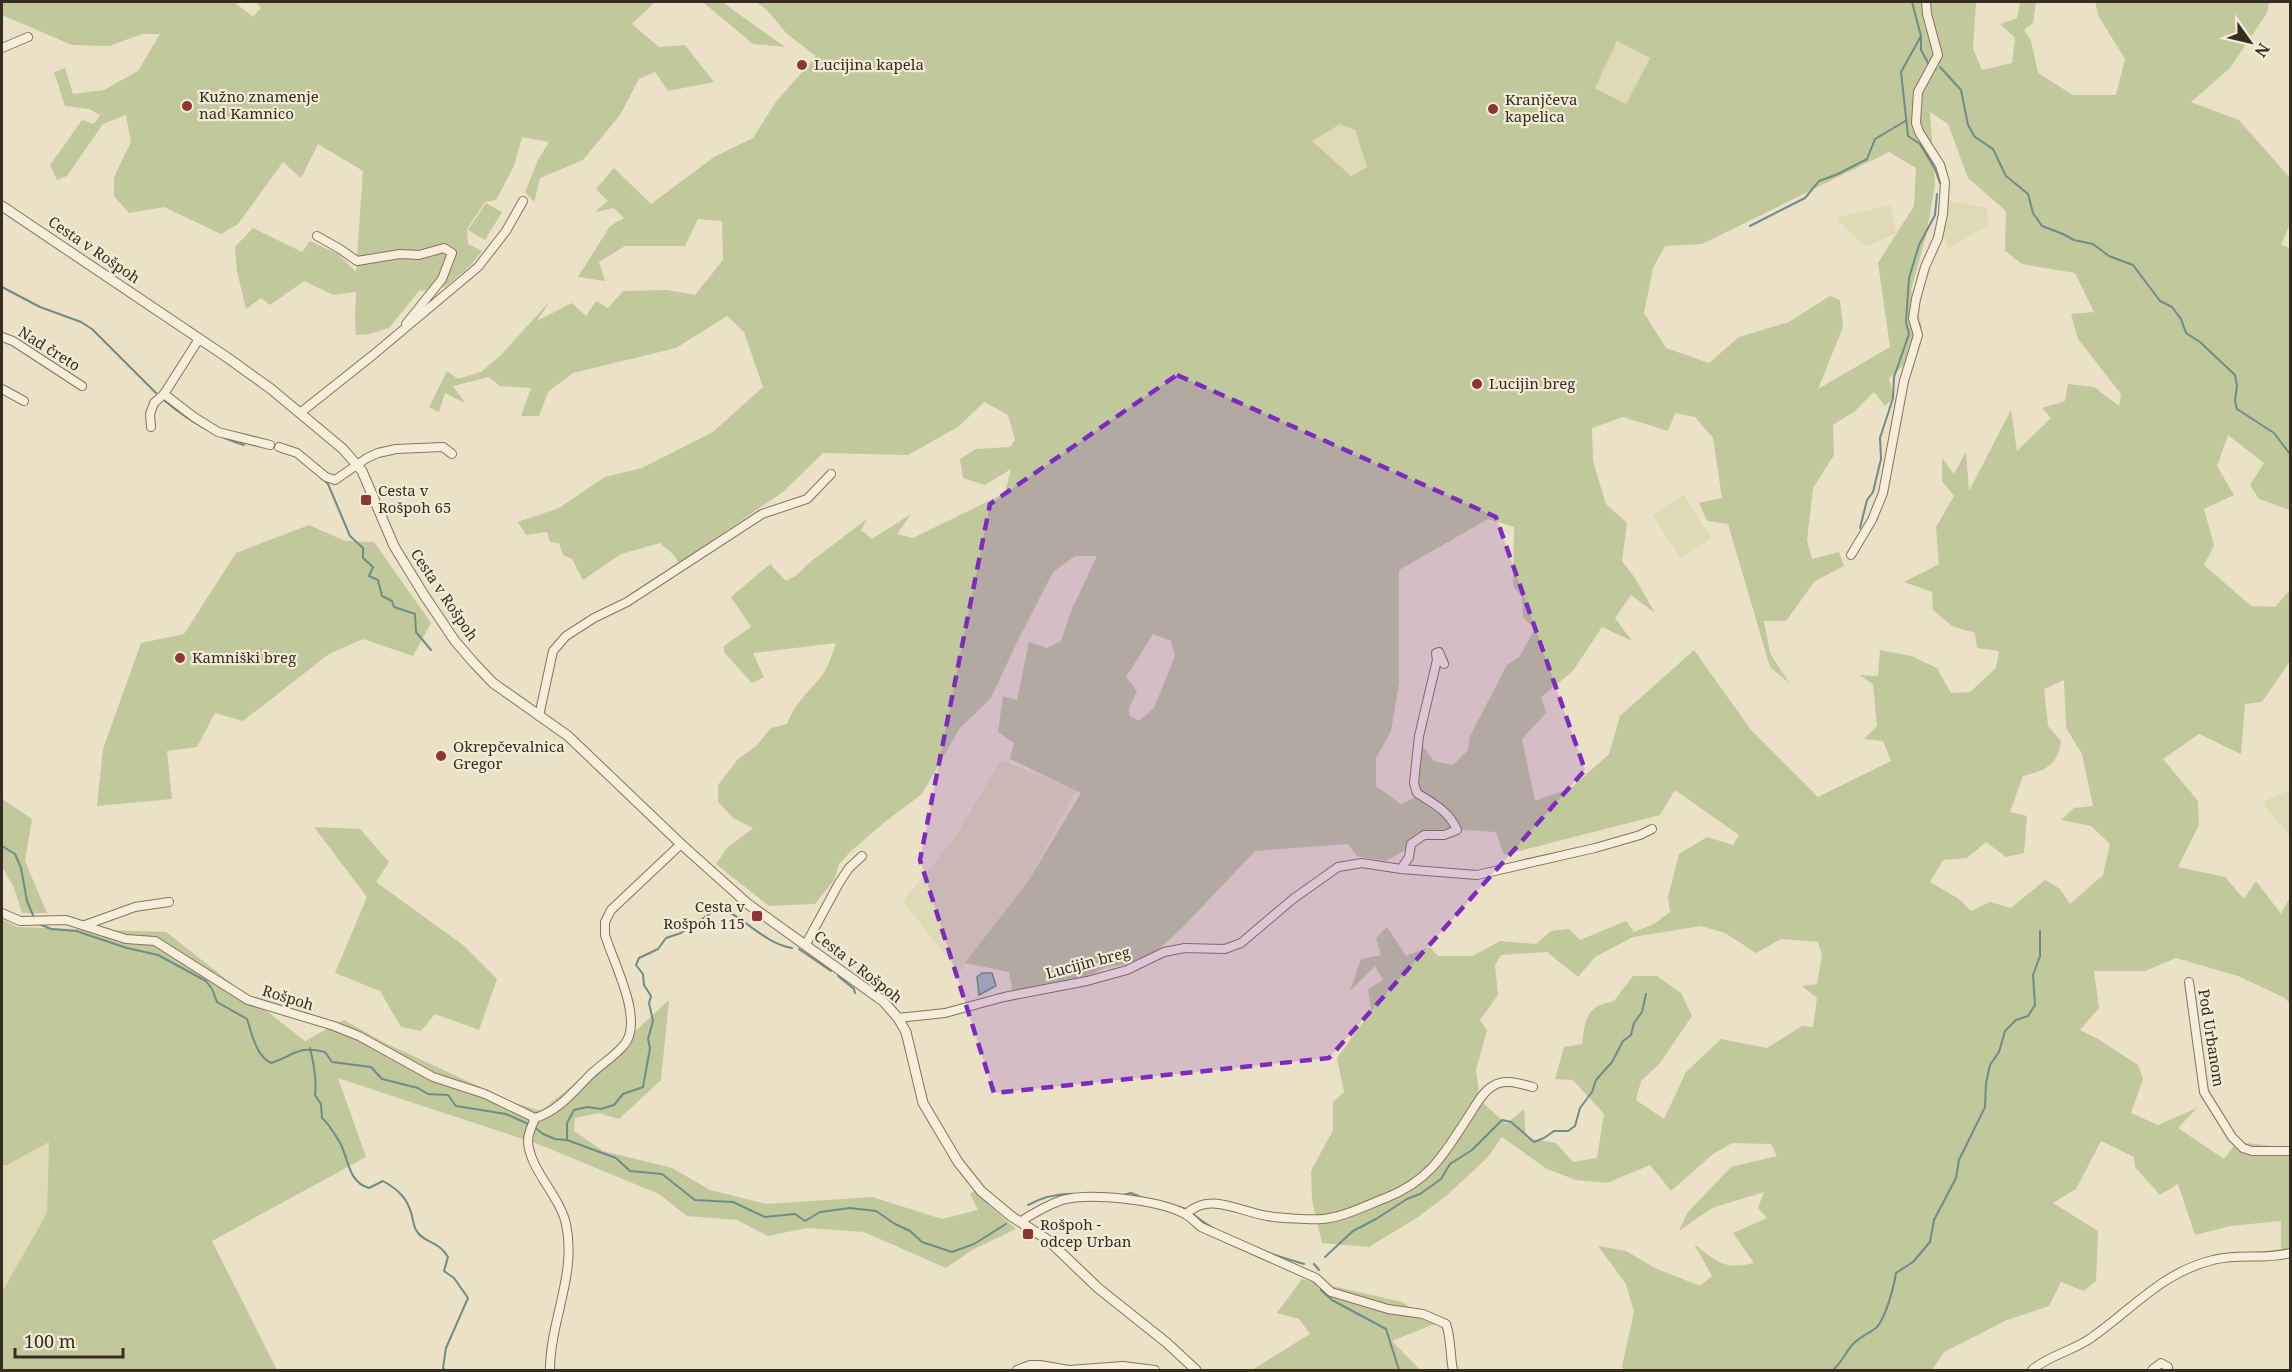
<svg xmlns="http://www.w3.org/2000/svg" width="2292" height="1372" font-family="'Noto Serif',serif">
<rect width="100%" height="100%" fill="#eae1c7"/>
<g fill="#dfdab5">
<path d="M1617 41 1650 58 1626 104 1595 88Z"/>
<path d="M1340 123 1355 130 1367 167 1351 176 1311 142Z"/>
<path d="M1947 200 1987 208 1988 226 1948 248 1940 227Z"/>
<path d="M1890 205 1896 233 1866 247 1836 218Z"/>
<path d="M1684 495 1711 538 1680 558 1653 515Z"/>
<path d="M1001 760 1076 790 1027 883 959 973 903 901 954 839Z"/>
<path d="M2290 790V836L2262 802Z"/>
<path d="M49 1142 47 1213 2 1292V1165H7Z"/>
</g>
<g fill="#c1c89c" fill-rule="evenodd">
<path d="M2 2H234L253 17 261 8 256 2H655L632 24 659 47 685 45 714 82 668 91 655 72 639 79 620 115 583 160 540 178 534 202 525 192 538 160 549 142 522 137 514 166 496 200 485 202 467 229 468 244 482 251 470 266 445 287 419 291 389 328 369 334 356 335 355 316 356 292 333 295 304 281 270 305 261 298 246 309 237 271 235 247 253 228 302 252 310 241 338 254 356 272 363 171 318 144 301 178 283 162 238 224 221 234 164 207 129 213 114 196V177L131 142 126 115 103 124 67 176 57 180 50 165 82 120 94 124 100 115 89 109 65 106 54 72 65 68 73 94 104 90 138 71 160 34H142L109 46 72 45 2 15Z"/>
<path d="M703 2H722L785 47 753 44Z"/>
<path d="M756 2H1976L1973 49 1982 70 2012 63 2015 38 2000 24 2017 18 2020 2H2036L2033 23 2024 30 2031 41 2038 73 2073 95H2116L2125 59 2099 17 2095 2H2269L2267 13 2230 68 2191 102 2239 120 2290 178V224L2281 245 2290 248V510L2259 499 2250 485 2264 463 2228 435 2217 466 2234 495 2204 509 2214 545 2204 565 2251 606 2275 607 2290 590V661L2262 702 2245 704 2241 754 2199 734 2163 759 2198 801 2199 825 2178 867 2225 877 2244 899 2256 881 2281 914 2290 897V1004L2285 998 2238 976 2176 958 2145 971H2094L2099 1008 2080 1030 2098 1039 2138 1065 2143 1079 2131 1113 2158 1125 2197 1108 2178 1128 2224 1159 2237 1142 2290 1148V1254L2281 1251V1221L2230 1226 2195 1235 2178 1184 2160 1195 2135 1167 2134 1157 2101 1141 2076 1189 2053 1203 2098 1231 2096 1281 2084 1291 2061 1282 2049 1306 2007 1320 1944 1352 1932 1370H1624L1622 1366 1634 1312 1626 1284 1598 1246 1626 1251 1655 1268 1700 1286 1712 1276 1694 1244C1717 1262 1723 1270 1754 1263L1733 1233 1767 1218 1758 1208 1764 1192 1712 1208 1679 1231 1688 1212 1731 1167 1777 1156 1771 1144 1732 1143 1713 1154 1671 1191 1650 1165 1607 1183 1576 1180 1547 1169 1502 1137 1488 1157 1446 1196 1418 1217 1369 1247 1322 1243 1312 1200 1311 1171 1333 1130V1102L1344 1092 1337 1058 1371 1011 1368 989 1383 980 1375 966 1350 991 1361 959 1381 955 1376 938 1387 927 1406 956 1430 947 1438 956H1473L1500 941 1536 944 1551 931 1569 929 1580 940 1626 921 1634 932 1654 924 1670 912 1668 897 1679 854 1707 837 1733 845 1739 835 1675 790 1660 815 1504 855 1496 832 1443 829 1386 861 1357 856 1348 844 1255 851 1181 929 1146 961 1107 967 1083 978 1013 993 1009 972 965 963 1027 883 1081 793 1010 759 1014 743 998 732 1003 696 1017 700 1029 642 1047 648 1061 641 1072 609 1097 556H1075L1053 572 1016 644 991 698 959 729 922 794 886 821 851 851 839 864 834 880 815 904 769 906 716 864 727 848 753 828 733 818 718 802V785L738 759 756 746 771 728 787 724C793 706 808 692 820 678 828 669 832 654 836 643L753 653 764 677 752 683 724 652V646L751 627 731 597 770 564 786 581 797 575 809 563 867 519 861 530 872 539 911 514 897 534 913 538 1005 493 1011 469 985 485 963 478 960 459 976 449 1010 447 1015 440 1008 415 984 402 958 427 908 455 823 453 783 492 679 563 674 555 660 543 621 554 583 580 572 559 563 555 559 543 550 542 547 532 526 535 518 522 559 508 605 477 642 468 713 432 763 387 744 332 727 316 676 348 573 373 548 392 539 416H521L531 388 500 386 489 377 453 386 465 403 445 393 439 412 429 407 447 371 458 379 481 372 501 355 550 301 537 321 572 303 586 316 596 301 608 308 623 291 667 290 695 295 723 260 722 221 698 219 685 246H625L599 262 605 281 578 277 610 226 624 218 614 208 595 212 608 201 596 189 614 168 651 204 714 157 753 138 775 103 816 56 787 34 766 9ZM1617 41 1650 58 1626 104 1595 88ZM1930 112 1948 124 1968 178 2006 211 2005 251 2022 264 2075 273 2094 312 2071 314 2078 339 2121 394 2119 406 2094 387 2068 384 2065 401 2042 408 2051 418 2017 451 2011 410 1969 491 1966 452 1954 474 1942 458V481L1954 496 1936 527 1939 564 1904 582 1932 592 1933 610 1952 626 1975 633 1977 648 1999 651 1996 668 1970 692 1951 693 1937 668 1911 656 1880 650 1878 676 1859 675 1873 684 1877 726 1864 739 1883 741 1891 761 1818 797 1751 730 1694 650 1620 716 1609 754 1571 788 1535 801 1522 739 1546 713 1541 697 1573 671 1602 627 1632 641 1615 618 1631 595 1655 613 1635 578 1622 561 1627 523 1606 504 1593 461 1592 428 1623 417 1668 431 1675 413 1695 417 1713 438 1722 498 1699 503 1707 521 1728 524 1770 667 1789 683 1770 653 1764 621H1786L1815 581 1844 566 1839 552 1812 559 1807 540 1813 488 1834 455 1833 425 1855 411 1874 392 1885 406 1894 397 1889 378 1911 359 1922 327 1911 290 1926 236 1935 185ZM1340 124 1355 130 1367 167 1351 176 1312 141ZM1889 152 1916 168 1914 206 1878 263 1890 347 1818 389 1843 327 1840 300 1830 296 1789 322 1739 337 1709 363 1666 348 1644 313 1653 268 1665 246 1702 244ZM1488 519 1514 527 1513 586 1522 597 1523 617 1535 629 1519 657 1507 665 1470 736 1468 750 1453 765 1434 761 1419 741V796L1401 804 1376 786V758L1391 731 1399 683V570ZM1153 634 1171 641 1175 656 1154 708 1139 721 1130 716 1129 708 1137 691 1126 677ZM2064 680 2066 728 2082 754 2093 806 2074 808 2061 820 2091 826 2110 844 2103 875 2070 904 2060 889 2045 880 2011 908 1990 902 1971 911 1959 899 1930 882 1943 860 1967 858 1986 842 2006 857 2024 853 2027 816 2010 812 2023 776C2045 771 2058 765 2061 741L2048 726 2044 689ZM1701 926 1725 933 1756 953 1781 939 1818 942 1822 955 1817 984 1802 986 1817 998 1813 1027 1802 1026 1767 1048 1721 1039 1686 1072 1664 1119 1636 1100 1641 1081 1660 1063 1692 1016 1681 993 1657 976H1633L1614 1001C1586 1006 1585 1019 1582 1044L1564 1047 1555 1079 1573 1080 1604 1114 1597 1158 1573 1162 1556 1143 1526 1138 1524 1109 1506 1124 1480 1100 1476 1070 1487 1030 1480 1020 1498 995 1495 965 1501 955 1547 952 1578 977 1595 957 1633 937Z"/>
<path d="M486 203 502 212 485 240 468 230Z"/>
<path d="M309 525 345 541 374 542 431 623 413 656 363 639 329 654 243 721 215 713 197 747 167 751 172 799 97 806 103 749 141 643 184 634 236 553Z"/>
<path d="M2 799 32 819 25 861 47 913H22L14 888 2 866Z"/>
<path d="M314 827 360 829 389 862 376 882 463 945 497 979 479 1030 435 1014 421 1031 401 1027 380 991 335 973 367 897Z"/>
<path d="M2 919 17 927 166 932 305 1041 344 1020 385 1043 515 1103 541 1111 606 1058 669 1000 661 1080 619 1119 599 1113 575 1118 574 1131 603 1151 672 1168 710 1190 766 1204 872 1197 942 1219 978 1210 970 1194 975 1190 991 1207 1016 1229 972 1250 946 1268 864 1232 807 1228 768 1236 737 1220 687 1216 659 1194 538 1144 338 1078 366 1157 212 1241 277 1370H2V1292L47 1213 49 1142 7 1165H2Z"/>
<path d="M1302 1279 1402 1302 1434 1324 1392 1341 1420 1370H1252L1310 1334 1299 1319 1277 1313Z"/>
</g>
<path fill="#a8bfb9" stroke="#6f8c86" stroke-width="1.5" d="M982 973H992L996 986 979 995 977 977Z"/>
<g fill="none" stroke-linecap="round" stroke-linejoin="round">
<g stroke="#6f8c86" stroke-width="2">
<path d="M1912 2 1921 36V50L1928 63"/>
<path d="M1921 36 1901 72 1908 136 1920 144 1935 169 1940 183"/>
<path d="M1940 67 1961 90 1968 125 1975 137 1993 149 2006 176 2028 194 2033 213 2042 226 2063 234 2074 240 2093 244 2109 256 2133 265 2160 301 2172 307 2181 319 2186 333 2200 342 2235 375 2237 386 2235 401 2237 409 2274 433 2290 454"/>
<path d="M1750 226 1805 198 1819 181 1838 174 1867 159 1875 139 1907 120"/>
<path d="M2 287 40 307 81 322 92 329 156 393"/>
<path d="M165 401C189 421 213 436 244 445"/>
<path d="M320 476 328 484 350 536 363 548V558L373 567 369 576 378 580 382 596 392 601 394 607 415 614 416 632 431 650"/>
<path d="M1860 528 1867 500 1873 492 1881 459 1880 438 1893 398 1894 377 1909 334 1906 322 1909 278 1919 245 1935 215 1937 194"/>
<path d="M2 846 15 854 21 868 27 901 35 920"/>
<path d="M39 924 51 929 76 931 127 948 158 955 206 981 212 989 217 1002 247 1019C252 1034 256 1056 271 1063 295 1055 298 1045 325 1052L332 1062 371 1067 382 1079 418 1088 428 1094 448 1095 456 1106 506 1114 533 1126 543 1134 555 1139 567 1140 616 1158 630 1171 662 1174 695 1200 733 1202 765 1217 795 1214 805 1221 820 1212 850 1208 876 1211 895 1224 910 1231 922 1242 952 1252 974 1244 1006 1224"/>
<path d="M799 949 831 971"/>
<path d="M838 976 854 989 855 993"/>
<path d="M310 1048C314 1064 317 1079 315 1095L321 1104 322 1118C329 1124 334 1133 339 1141 349 1157 347 1182 369 1188L383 1181C399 1190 408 1199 412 1216 413 1220 414 1227 416 1230 423 1243 439 1241 448 1257L444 1271 454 1278 468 1298 446 1348 443 1368 445 1370"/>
<path d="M567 1140V1123L574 1110 587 1107 601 1109 614 1105 623 1094 643 1087 650 1048 648 1039 653 1021 649 1003 651 996 644 985 643 974 636 965 639 958 658 949 666 938 681 933 720 907C746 919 764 943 792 948"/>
<path d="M1123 1195 1131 1193 1143 1198"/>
<path d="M1163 1202 1186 1209"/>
<path d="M1028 1205C1045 1196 1060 1193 1078 1194"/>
<path d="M1193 1214C1220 1237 1269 1254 1304 1264"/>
<path d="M1325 1257 1353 1231 1376 1219 1407 1199 1420 1194 1441 1179 1450 1164 1472 1150 1502 1120 1511 1122 1534 1142 1544 1138 1554 1131H1568L1575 1126 1580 1108 1592 1092 1596 1080 1612 1062 1623 1041 1631 1035 1634 1023 1642 1012 1646 994"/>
<path d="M1314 1264 1319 1270"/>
<path d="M1321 1290 1332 1300 1386 1329 1399 1370"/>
<path d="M1833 1370C1843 1362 1845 1352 1853 1344 1860 1337 1870 1333 1877 1327 1886 1317 1894 1286 1896 1273L1913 1262 1930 1242 1934 1220 1956 1178 1959 1160 1985 1107 1986 1083 1990 1065 1999 1052 2005 1031 2016 1020 2028 1016 2035 1005 2033 975 2040 956V931"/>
</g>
<defs>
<g id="minor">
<path d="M2 48 28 37"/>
<path d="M317 236 340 249 357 261 400 254 419 255 444 248 452 253 442 279 406 324"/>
<path d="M2 337 13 341 82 386"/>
<path d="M2 389 24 401"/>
<path d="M164 394 194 417 218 432 270 445"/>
<path d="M300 413 373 355 478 267 506 231 523 201"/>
<path d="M151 427 150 414 154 403 164 394 199 339"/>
<path d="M279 447 297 453 326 477 335 480 367 458 378 453 396 449 443 447 452 454"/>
<path d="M1851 555 1872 520 1883 493 1904 381 1918 335 1913 318 1916 299 1925 267 1938 238 1943 214 1945 182 1940 165 1919 132 1916 123 1918 92 1938 55 1927 14 1926 2"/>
<path d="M539 716 553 651 566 636 594 618 627 602 762 514 807 499 831 474"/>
<path d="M1401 869 1409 857 1411 844 1424 835H1444L1457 830C1449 811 1434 804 1417 793L1414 783 1419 736 1437 660 1436 653 1439 652 1444 664"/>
<path d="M2 913 20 921 66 920 126 939 155 941 248 1000 334 1026 359 1036 433 1077 485 1094 535 1118"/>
<path d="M85 925 135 907 169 902"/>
<path d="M806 944 839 883 849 868 862 856"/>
<path d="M2189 982 2204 1092 2232 1137 2243 1148 2252 1151H2290"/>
<path d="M898 1018 945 1013 1004 997 1087 981 1127 970 1164 952 1185 948 1225 949 1241 943 1293 899 1338 867 1362 863 1401 869 1477 875 1595 848 1640 835 1652 829"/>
<path d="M535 1118C557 1112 573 1092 589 1076 600 1065 614 1057 624 1045 645 1021 613 962 605 935V922L611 910 681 844"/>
<path d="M535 1118C532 1126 528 1133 528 1141 529 1169 560 1196 566 1224 577 1274 550 1321 550 1370"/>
<path d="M1186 1214C1210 1191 1239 1212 1268 1216 1279 1218 1311 1220 1323 1219 1344 1217 1367 1205 1388 1197 1432 1179 1445 1152 1470 1114 1476 1105 1483 1091 1493 1086 1505 1078 1520 1084 1533 1087"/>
<path d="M1020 1222C1032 1214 1048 1205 1062 1200 1090 1192 1157 1200 1183 1213 1190 1216 1195 1222 1201 1227L1316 1278 1331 1292 1388 1309 1423 1314 1446 1324C1451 1336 1450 1356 1453 1370"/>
<path d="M1017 1370 1030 1365H1040L1069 1370 1123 1366 1155 1370"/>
<path d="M2032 1370C2049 1355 2073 1351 2091 1338 2134 1308 2161 1273 2213 1260 2238 1253 2266 1260 2290 1253"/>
<path d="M2152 1370 2161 1363 2168 1367V1370"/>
</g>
<path id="tertiary" d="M2 206 228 358 271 389 343 449 362 471 394 546 424 595 455 641 474 663 493 683 568 736 681 844 748 904 883 1001 898 1018 906 1032 923 1103 958 1162 981 1191 1011 1216 1048 1240 1098 1288 1167 1343 1196 1370"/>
</defs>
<use href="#minor" stroke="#84745e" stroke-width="10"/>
<use href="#tertiary" stroke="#84745e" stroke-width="11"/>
<use href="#minor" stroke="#f6eeda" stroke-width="8"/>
<use href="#tertiary" stroke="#f6eeda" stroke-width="9"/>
</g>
<path fill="#7b2cbf" fill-opacity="0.2" stroke="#7b2cbf" stroke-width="4.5" stroke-dasharray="12 8" stroke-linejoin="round" d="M1177 375 1496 517 1585 770 1329 1058 994 1093 920 860 990 504Z"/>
<g fill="#8e3634" stroke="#f2ebd6" stroke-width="2">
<circle cx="802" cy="65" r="6"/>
<circle cx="187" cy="106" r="6"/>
<circle cx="1493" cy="109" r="6"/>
<circle cx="1477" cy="384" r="6"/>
<rect x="360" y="494" width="12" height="12" rx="3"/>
<circle cx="180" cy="658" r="6"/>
<circle cx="441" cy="756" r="6"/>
<rect x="751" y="910" width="12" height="12" rx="3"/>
<rect x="1022" y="1228" width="12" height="12" rx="3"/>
</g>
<g text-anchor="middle" stroke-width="4.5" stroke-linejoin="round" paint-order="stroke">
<g font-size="15" fill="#362c20" stroke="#f2ebd6" text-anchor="start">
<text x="814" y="70">Lucijina kapela</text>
<text x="199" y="102">Kužno znamenje<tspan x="199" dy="17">nad Kamnico</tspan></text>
<text x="1505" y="105">Kranjčeva<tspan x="1505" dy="17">kapelica</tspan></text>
<text x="1489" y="389">Lucijin breg</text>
<text x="378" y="496">Cesta v<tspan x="378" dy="17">Rošpoh 65</tspan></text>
<text x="192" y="663">Kamniški breg</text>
<text x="453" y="752">Okrepčevalnica<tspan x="453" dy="17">Gregor</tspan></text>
<text x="745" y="912" text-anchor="end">Cesta v<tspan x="745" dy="17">Rošpoh 115</tspan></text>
<text x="1040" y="1230">Rošpoh -<tspan x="1040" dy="17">odcep Urban</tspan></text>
</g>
<g font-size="15" fill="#362c20" stroke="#f2ebd6">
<text transform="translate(94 250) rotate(34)" y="5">Cesta v Rošpoh</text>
<text transform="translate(49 349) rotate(32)" y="5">Nad čreto</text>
<text transform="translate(444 595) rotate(56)" y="5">Cesta v Rošpoh</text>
<text transform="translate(1088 963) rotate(-15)" y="5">Lucijin breg</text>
<text transform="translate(858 967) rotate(38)" y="5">Cesta v Rošpoh</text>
<text transform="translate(288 998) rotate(17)" y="5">Rošpoh</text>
<text transform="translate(2211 1038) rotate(81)" y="5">Pod Urbanom</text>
</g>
</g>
<rect width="2292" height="1372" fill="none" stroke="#362c20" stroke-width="6"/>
<g transform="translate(2250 42) rotate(124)" stroke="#f2ebd6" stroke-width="4.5" paint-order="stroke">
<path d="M0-4.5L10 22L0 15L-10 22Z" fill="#362c20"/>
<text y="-9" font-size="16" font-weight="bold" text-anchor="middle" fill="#362c20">N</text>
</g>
<path d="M15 1348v9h108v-9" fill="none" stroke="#362c20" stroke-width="3"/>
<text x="24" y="1348" font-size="18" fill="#362c20" stroke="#f2ebd6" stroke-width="4.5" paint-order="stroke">100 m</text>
</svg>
